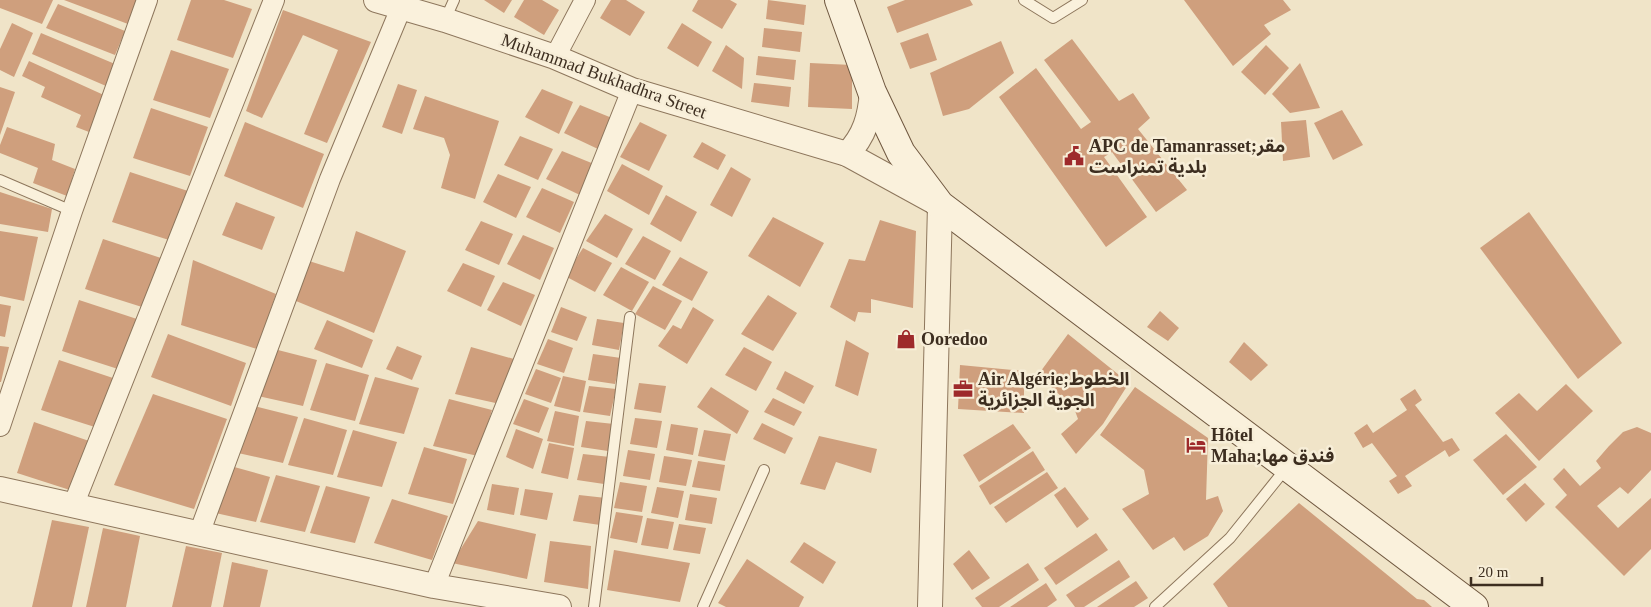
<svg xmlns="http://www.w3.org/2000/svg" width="1651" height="607" font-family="'Times New Roman','Noto Sans Arabic',serif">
<rect width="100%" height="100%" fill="#f0e4c8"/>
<g fill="#cf9f7d">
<path d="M0 0H53L42 24 0 8Z"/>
<path d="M64 0H137L128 24Z"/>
<path d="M191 0H224L252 9 233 58 177 40Z"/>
<path d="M484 0H512L504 13Z"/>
<path d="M524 0H542L559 10 544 35 514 17Z"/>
<path d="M611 0H626L645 12 630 36 600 18Z"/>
<path d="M698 0H730L737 4 722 29 692 11Z"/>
<path d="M768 0 806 5 804 25 766 19Z"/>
<path d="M905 0H970L973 5 897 33 887 7Z"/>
<path d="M1184 0H1283L1291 10 1264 25 1271 34 1233 66Z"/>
<path d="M58 4 125 31 115 55 46 28Z"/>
<path d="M283 10 371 42 327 143 304 134 338 50 303 35 262 118 246 111Z"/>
<path d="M12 23 33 33 14 77 0 70V49Z"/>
<path d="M682 23 712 42 698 67 667 48Z"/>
<path d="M764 28 802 32 800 52 762 47Z"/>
<path d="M41 33 115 64 106 86 32 54Z"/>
<path d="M928 33 937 60 910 69 900 43Z"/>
<path d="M1072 39 1119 101 1133 93 1150 118 1138 129 1187 190 1156 212 1112 152 1104 157 1147 217 1106 247 999 97 1036 68 1081 129 1091 122 1044 60Z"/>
<path d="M1001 41 1014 73 969 109 943 116 930 73Z"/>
<path d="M726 45 744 58 742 89 712 71Z"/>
<path d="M1266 45 1289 68 1265 95 1241 72Z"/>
<path d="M171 50 229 69 210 118 153 100Z"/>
<path d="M758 56 796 60 794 80 756 75Z"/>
<path d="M29 61 106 96 89 132 76 127 81 115 41 97 45 87 22 76Z"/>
<path d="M810 63 852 65V109L808 107Z"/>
<path d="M1300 63 1320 108 1290 113 1272 94Z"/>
<path d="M754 83 791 87 789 107 751 102Z"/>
<path d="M398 84 417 90 402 134 382 127Z"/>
<path d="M0 87 15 92 0 135Z"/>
<path d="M542 89 573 102 559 134 525 117Z"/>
<path d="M425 96 499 121 475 199 441 188 450 155 444 138 413 129Z"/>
<path d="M580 105 612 118 598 149 564 133Z"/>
<path d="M151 108 208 127 190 176 133 158Z"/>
<path d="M1342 110 1363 145 1333 160 1314 123Z"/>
<path d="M1306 120 1310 157 1283 161 1281 122Z"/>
<path d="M245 122 324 154 303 208 224 176Z"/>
<path d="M640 122 667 135 649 171 620 157Z"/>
<path d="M7 127 55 144 52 160 75 169 67 196 33 183 38 168 0 153V145Z"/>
<path d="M520 136 553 149 538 180 504 165Z"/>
<path d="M702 142 726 155 718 170 693 157Z"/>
<path d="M562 151 594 164 580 195 546 179Z"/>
<path d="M622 164 663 186 649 215 607 191Z"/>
<path d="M731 167 751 179 732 217 710 205Z"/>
<path d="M130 172 188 191 169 240 112 222Z"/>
<path d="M498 174 531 187 516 218 483 202Z"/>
<path d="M542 188 574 202 560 233 526 217Z"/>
<path d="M0 192 52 209 48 232 0 224Z"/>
<path d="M666 195 697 212 681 242 650 224Z"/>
<path d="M236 202 275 217 262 250 222 235Z"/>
<path d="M1529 212 1622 343 1578 379 1480 248Z"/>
<path d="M605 214 633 229 617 258 586 241Z"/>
<path d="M773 217 824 243 800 287 748 256Z"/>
<path d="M880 220 916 231 913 308 871 299V313L858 312 855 322 830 307 849 259 865 261Z"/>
<path d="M481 221 513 234 499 265 465 250Z"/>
<path d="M0 231 38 237 24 301 0 296Z"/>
<path d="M356 231 406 251 374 333 296 301 309 261 344 272Z"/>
<path d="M523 235 554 248 540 280 507 264Z"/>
<path d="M643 236 671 251 655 280 625 264Z"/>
<path d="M103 239 161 258 142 307 85 289Z"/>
<path d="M583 248 612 263 595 292 565 276Z"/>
<path d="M680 257 708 272 692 301 662 285Z"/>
<path d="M193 260 276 294 257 349 181 325Z"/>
<path d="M463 263 495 276 481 307 447 291Z"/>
<path d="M621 267 649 282 632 311 603 295Z"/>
<path d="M503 282 535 295 521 326 487 310Z"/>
<path d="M653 286 682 301 665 330 635 314Z"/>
<path d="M768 295 797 313 773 351 741 334Z"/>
<path d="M79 300 137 319 118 369 62 351Z"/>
<path d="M0 304 11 306 5 337 0 336Z"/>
<path d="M561 307 587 317 577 341 551 332Z"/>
<path d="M693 307 714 320 687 364 658 346 673 325 681 329Z"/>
<path d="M1160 311 1179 328 1168 341 1147 327Z"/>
<path d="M597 319 624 323 619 350 592 345Z"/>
<path d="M327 320 373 340 362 368 314 349Z"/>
<path d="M168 334 246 363 231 406 151 377Z"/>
<path d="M1068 334 1129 383 1103 424 1076 454 1061 434 1078 419 1074 408 1038 375Z"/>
<path d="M548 339 573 348 564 373 537 364Z"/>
<path d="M846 340 869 353 858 396 835 386Z"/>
<path d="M1244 342 1268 365 1251 381 1229 362Z"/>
<path d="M0 346 9 347 1 382H0Z"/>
<path d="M397 346 422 356 412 380 386 369Z"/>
<path d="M471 347 514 359 500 404 455 394Z"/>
<path d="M744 347 772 362 756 391 725 375Z"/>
<path d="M274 349 317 360 303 406 258 396Z"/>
<path d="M593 354 621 358 615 384 588 380Z"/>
<path d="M59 360 116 379 98 428 41 410Z"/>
<path d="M326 363 369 375 355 421 310 410Z"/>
<path d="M960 365 1024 371V413L958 409Z"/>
<path d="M536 369 561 378 551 403 525 394Z"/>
<path d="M785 371 814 386 804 404 776 389Z"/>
<path d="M563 376 586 381 580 412 554 406Z"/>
<path d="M375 377 419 388 404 434 359 424Z"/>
<path d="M639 383 666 386 661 413 634 409Z"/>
<path d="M1566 384 1593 411 1539 461 1495 413 1519 393 1537 411Z"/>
<path d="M589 386 616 389 610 416 583 412Z"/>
<path d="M711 387 749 411 737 434 697 407Z"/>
<path d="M1135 387 1208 438 1206 500 1218 496 1223 511 1208 536 1184 551 1174 537 1153 550 1122 509 1149 494 1144 470 1100 435Z"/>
<path d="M1415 389 1422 400 1415 405 1443 442 1452 438 1460 450 1449 457 1445 450 1405 476 1412 486 1398 494 1389 481 1397 476 1372 443 1363 448 1354 433 1367 424 1373 433 1407 410 1400 399Z"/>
<path d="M153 394 227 419 194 509 114 485Z"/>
<path d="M773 398 802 412 794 426 764 412Z"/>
<path d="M449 399 492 410 478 456 433 446Z"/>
<path d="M524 399 549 408 539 433 513 424Z"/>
<path d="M254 406 298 417 283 463 238 453Z"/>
<path d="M555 411 579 416 574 446 547 441Z"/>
<path d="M304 418 347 430 333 475 288 465Z"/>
<path d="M635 418 662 421 657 448 630 444Z"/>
<path d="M586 421 614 424 608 451 581 447Z"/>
<path d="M34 422 92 442 73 491 17 473Z"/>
<path d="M762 423 793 438 785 454 753 439Z"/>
<path d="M671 424 698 428 693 455 666 450Z"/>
<path d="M1013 424 1031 448 979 482 963 455Z"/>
<path d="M1637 427 1651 433V470L1628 494 1620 487 1597 506 1618 528 1651 498V549L1624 576 1555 507 1567 495 1553 479 1564 468 1580 486 1601 468 1596 461 1609 446 1623 432Z"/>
<path d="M516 429 543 439 533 469 506 457Z"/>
<path d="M353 430 397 442 382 487 337 477Z"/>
<path d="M704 430 731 434 725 461 698 456Z"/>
<path d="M1506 434 1537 467 1503 495 1473 460Z"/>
<path d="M819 436 877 449 871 473 836 462 825 490 800 484Z"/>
<path d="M549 443 574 448 568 479 541 473Z"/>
<path d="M424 447 467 459 453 504 408 494Z"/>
<path d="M628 450 655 454 650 480 623 476Z"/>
<path d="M1033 451 1045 470 990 505 979 486Z"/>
<path d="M583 454 610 457 604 484 577 480Z"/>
<path d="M664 456 692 460 686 486 659 482Z"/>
<path d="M698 461 725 465 720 491 692 487Z"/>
<path d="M227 465 270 477 256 522 211 512Z"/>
<path d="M1047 472 1058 488 1006 523 994 507Z"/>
<path d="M276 475 320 486 305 532 260 522Z"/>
<path d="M620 482 647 486 642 512 614 508Z"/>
<path d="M1525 483 1545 504 1526 522 1506 499Z"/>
<path d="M492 484 519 488 514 515 487 510Z"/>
<path d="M326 486 370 497 355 543 310 533Z"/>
<path d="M657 487 684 491 678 518 651 513Z"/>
<path d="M1065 487 1089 519 1077 528 1054 495Z"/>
<path d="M525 489 553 493 547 520 520 515Z"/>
<path d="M690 494 717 498 712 524 685 520Z"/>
<path d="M579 495 606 498 600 525 573 521Z"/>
<path d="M392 499 448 516 432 560 374 543Z"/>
<path d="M1299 503 1417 599 1424 600 1432 607H1228L1213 584Z"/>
<path d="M616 512 643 516 637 543 610 538Z"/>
<path d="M647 518 674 522 668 549 641 545Z"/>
<path d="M52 520 89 527 72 607H32Z"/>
<path d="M478 521 536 534 527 579 452 563Z"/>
<path d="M679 524 706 528 700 554 673 550Z"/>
<path d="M103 528 140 536 126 607H86Z"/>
<path d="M1096 533 1108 550 1056 585 1044 568Z"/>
<path d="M550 541 591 546 588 589 544 582Z"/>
<path d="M804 542 836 562 823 584 790 562Z"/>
<path d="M186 546 222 553 211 607H172Z"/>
<path d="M614 550 690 563 680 602 607 590Z"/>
<path d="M969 550 990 578 972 590 953 564Z"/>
<path d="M747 559 804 597 799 607H726L718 603Z"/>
<path d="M1119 560 1130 577 1084 607H1075L1066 595Z"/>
<path d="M232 562 268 570 260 607H223Z"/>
<path d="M1028 563 1039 580 999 607H982L975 598Z"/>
<path d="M1136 581 1148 598 1134 607H1097Z"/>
<path d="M1046 583 1057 600 1047 607H1010Z"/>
</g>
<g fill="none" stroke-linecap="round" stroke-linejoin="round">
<defs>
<g id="service">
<path d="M1024 0 1053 18 1082 0"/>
<path d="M445 20 454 0"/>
<path d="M0 180 72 211"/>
<path d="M594 607 630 317"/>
<path d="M703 607 764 470"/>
<path d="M1155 607 1230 538 1287 467"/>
</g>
<g id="minor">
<path d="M555 57 585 0"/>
<path d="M0 426 72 211 147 0"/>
<path d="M73 506 274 0"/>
<path d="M199 534 330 179 401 8"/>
<path d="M434 586 632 90"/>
</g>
<g id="tertiary">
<path d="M376 0 445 20 555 57 632 90 847 154 940 205 930 607"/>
<path d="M847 154C865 136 870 116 872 92"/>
<path d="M0 489 434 586 559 607"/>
</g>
<path id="secondary" d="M839 0 872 92 901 153 940 205 1474 607"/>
</defs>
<use href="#service" stroke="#8d765c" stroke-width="12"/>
<use href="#minor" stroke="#8d765c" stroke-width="22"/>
<use href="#tertiary" stroke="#8d765c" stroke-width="26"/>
<use href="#secondary" stroke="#6f573f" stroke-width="30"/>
<use href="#service" stroke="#faf1dc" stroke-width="10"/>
<use href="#minor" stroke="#faf1dc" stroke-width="20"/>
<use href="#tertiary" stroke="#faf1dc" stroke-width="24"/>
<use href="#secondary" stroke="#faf1dc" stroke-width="28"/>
</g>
<defs>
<symbol id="civic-bare" viewBox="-9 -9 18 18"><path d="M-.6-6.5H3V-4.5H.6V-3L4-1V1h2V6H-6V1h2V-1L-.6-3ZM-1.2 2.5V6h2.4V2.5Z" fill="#9e2a2b" stroke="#f7eed8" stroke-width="2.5" paint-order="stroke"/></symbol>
<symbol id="shop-bare" viewBox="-9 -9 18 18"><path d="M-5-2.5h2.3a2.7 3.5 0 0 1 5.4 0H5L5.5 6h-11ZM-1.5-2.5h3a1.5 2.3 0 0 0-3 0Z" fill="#9e2a2b" stroke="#f7eed8" stroke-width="2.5" paint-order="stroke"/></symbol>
<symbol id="office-bare" viewBox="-9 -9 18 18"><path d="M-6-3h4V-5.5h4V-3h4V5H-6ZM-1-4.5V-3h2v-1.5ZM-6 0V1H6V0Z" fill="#9e2a2b" stroke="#f7eed8" stroke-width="2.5" paint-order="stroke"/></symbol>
<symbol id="hotel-bare" viewBox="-9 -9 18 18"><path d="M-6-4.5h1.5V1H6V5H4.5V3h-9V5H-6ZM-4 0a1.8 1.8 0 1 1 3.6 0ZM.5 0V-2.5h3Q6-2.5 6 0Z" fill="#9e2a2b" stroke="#f7eed8" stroke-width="2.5" paint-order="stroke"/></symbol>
</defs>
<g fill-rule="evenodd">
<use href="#civic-bare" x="1060" y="142" width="28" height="28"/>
<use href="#shop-bare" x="892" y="325" width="28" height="28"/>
<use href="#office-bare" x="949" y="375" width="28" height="28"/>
<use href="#hotel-bare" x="1182" y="431" width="28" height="28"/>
</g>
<g text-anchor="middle" stroke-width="5" stroke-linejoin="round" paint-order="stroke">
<g font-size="18" fill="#3d2e20" stroke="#f7eed8">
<text transform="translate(604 76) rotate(20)" y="6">Muhammad Bukhadhra Street</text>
</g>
<g font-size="18" font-weight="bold" fill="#3d2e20" stroke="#f7eed8" text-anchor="start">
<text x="1089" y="152">APC de Tamanrasset;مقر<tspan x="1089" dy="21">بلدية تمنراست</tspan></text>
<text x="921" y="345">Ooredoo</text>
<text x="978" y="385">Air Algérie;الخطوط<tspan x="978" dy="21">الجوية الجزائرية</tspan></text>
<text x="1211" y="441">Hôtel<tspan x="1211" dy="21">Maha;فندق مها</tspan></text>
</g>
</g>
<path d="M1471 577v8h71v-8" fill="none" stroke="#3d2e20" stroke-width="2.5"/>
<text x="1478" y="577" font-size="15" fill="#3d2e20" stroke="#f7eed8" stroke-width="4" paint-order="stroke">20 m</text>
</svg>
